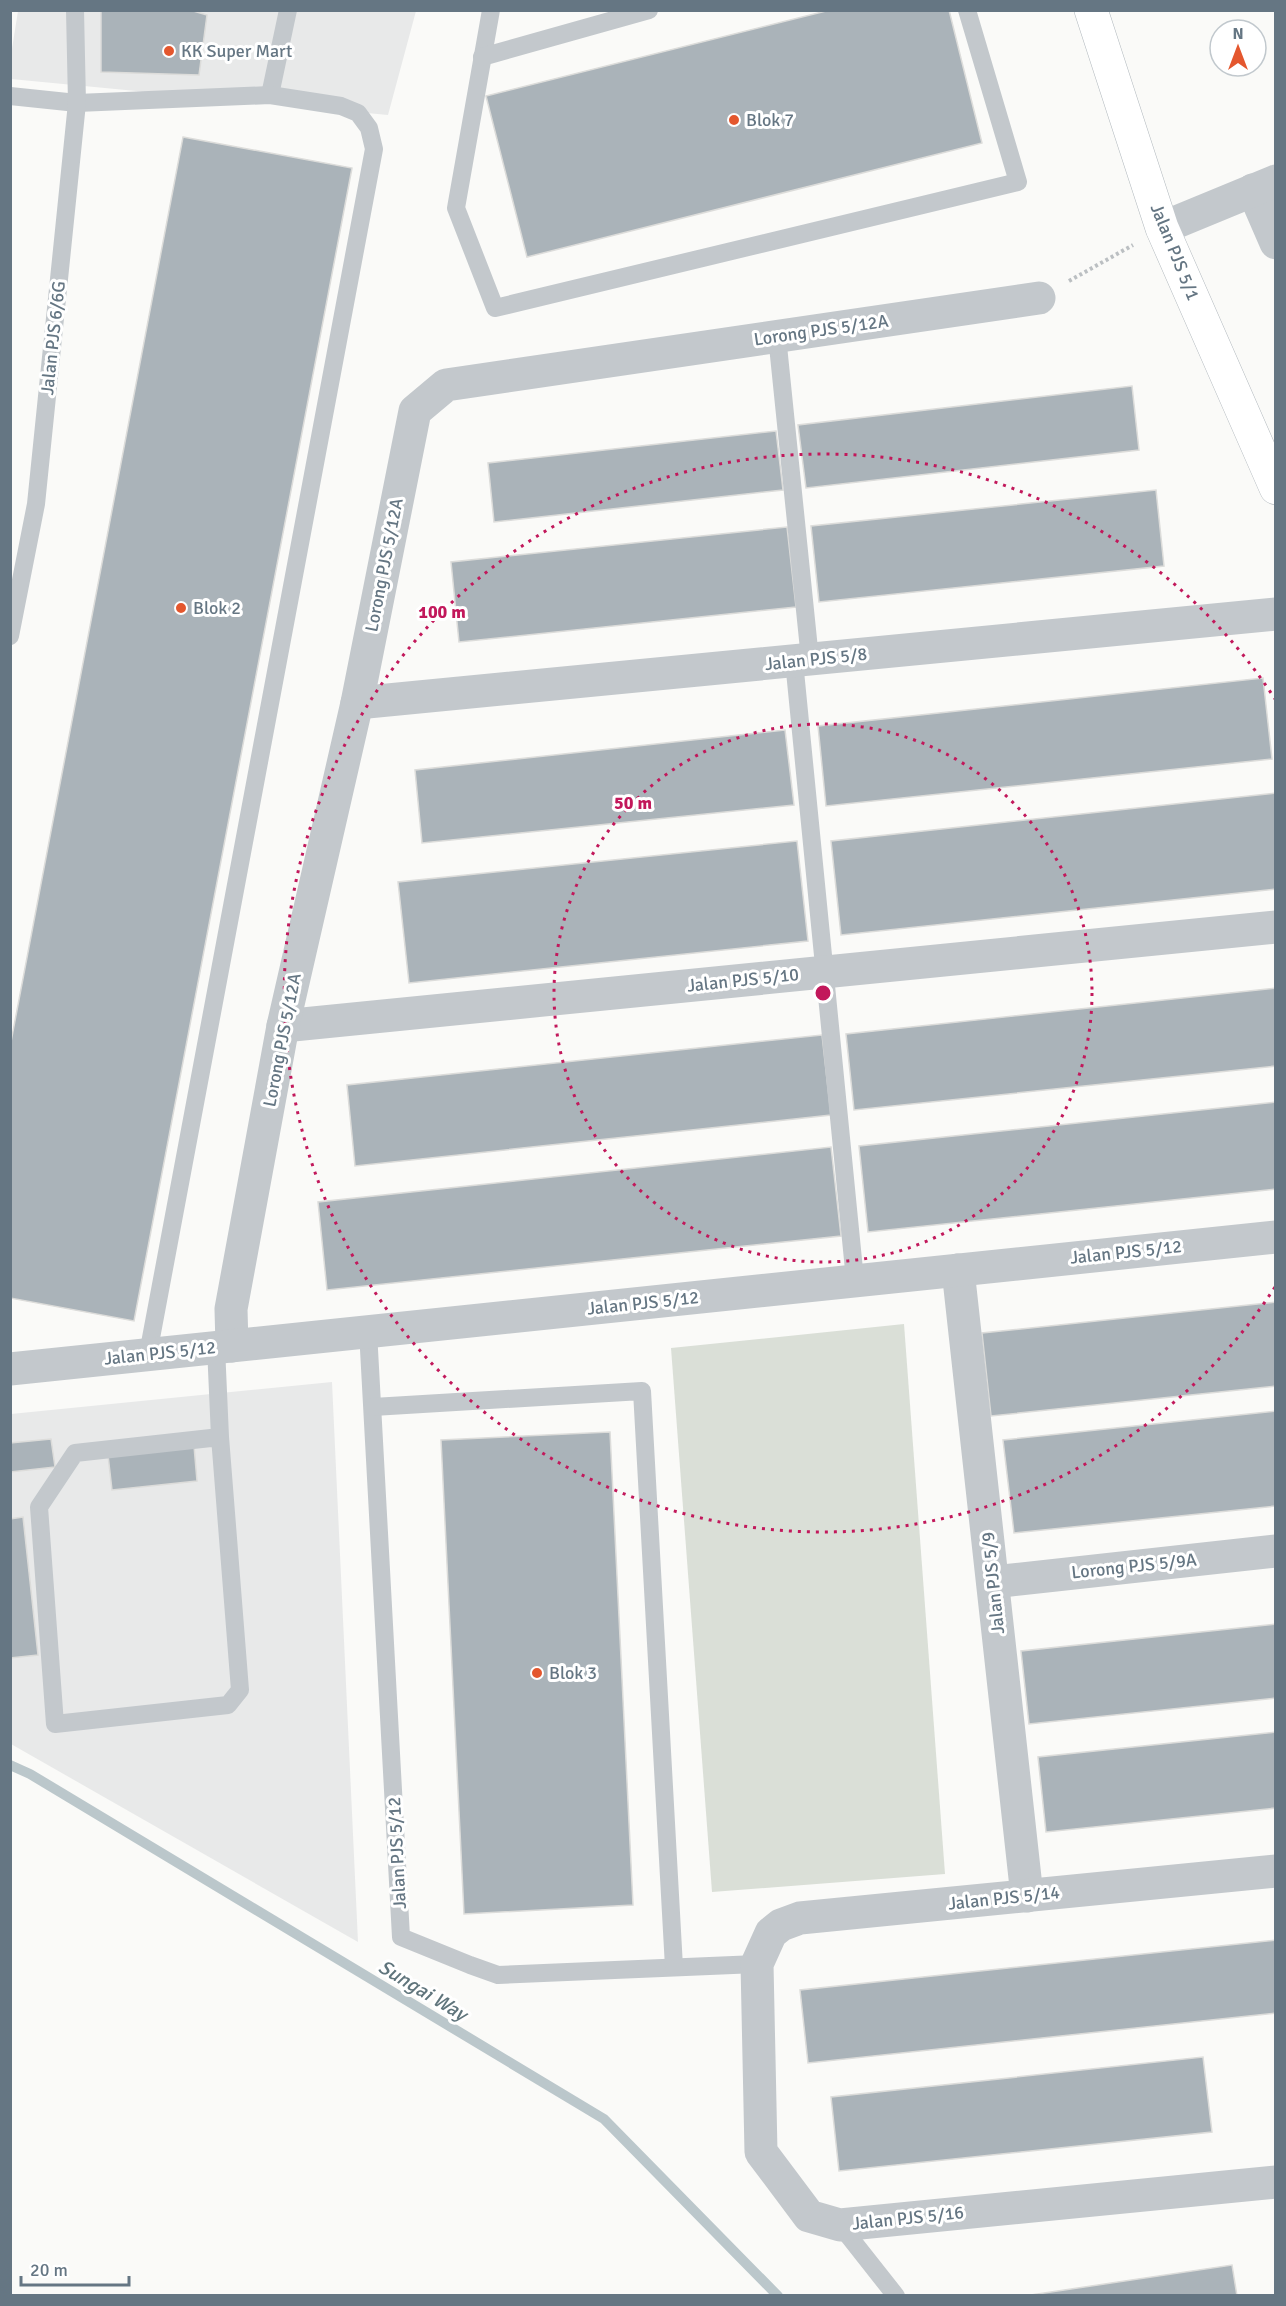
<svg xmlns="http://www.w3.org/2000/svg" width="1286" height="2306" font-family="Signika,sans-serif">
<rect width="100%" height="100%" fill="#fafaf8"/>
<g fill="#e8e9e9">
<path d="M18 11H416L388 115 11 79V55Z"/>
<path d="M332 1382 358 1942 11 1744V1414Z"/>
</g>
<path fill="#dadfd7" d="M904 1324 945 1874 712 1892 671 1348Z"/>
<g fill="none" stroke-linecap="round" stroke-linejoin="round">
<path stroke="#bbc7cb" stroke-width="10" d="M10 1765 30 1774 604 2119 778 2296"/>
</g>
<g fill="#aab3b9" stroke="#dcdcda" stroke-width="1.5">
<path d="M101 10H190L207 15 199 75 101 72Z"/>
<path d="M830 10H949L982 143 527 257 486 96Z"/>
<path d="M183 137 352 168 134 1321 10 1298V1047Z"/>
<path d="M1132 386 1139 450 806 488 798 425Z"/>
<path d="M776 431 783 490 494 522 488 463Z"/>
<path d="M1156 490 1164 566 819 602 811 526Z"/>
<path d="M787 527 796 607 459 642 451 562Z"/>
<path d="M1263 678 1272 759 826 806 818 726Z"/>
<path d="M785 730 794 805 422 843 415 770Z"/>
<path d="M1276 793V889L841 935 831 841Z"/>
<path d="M797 841 808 941 409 983 398 882Z"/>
<path d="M1276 988V1066L854 1110 846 1034Z"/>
<path d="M822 1035 831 1115 355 1166 347 1085Z"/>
<path d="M1276 1102V1189L868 1232 859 1146Z"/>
<path d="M831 1147 841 1236 327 1290 318 1202Z"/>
<path d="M1276 1302V1386L991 1416 982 1333Z"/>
<path d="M1276 1411V1506L1014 1533 1003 1440Z"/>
<path d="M610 1432 633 1905 464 1914 441 1440Z"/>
<path d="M51 1439 55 1467 10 1472V1443Z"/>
<path d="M194 1446 197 1481 112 1490 108 1455Z"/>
<path d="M23 1517 38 1655 10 1658V1519Z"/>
<path d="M1276 1624V1698L1029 1724 1021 1651Z"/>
<path d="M1276 1732V1808L1046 1832 1038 1757Z"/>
<path d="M1276 1940V2013L808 2063 800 1990Z"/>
<path d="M1203 2057 1212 2132 839 2171 831 2097Z"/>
<path d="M1232 2265 1237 2296H1024Z"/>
</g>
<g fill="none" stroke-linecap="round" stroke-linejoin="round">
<defs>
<path id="secondary" d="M1091 10 1162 228 1276 488"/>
</defs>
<use href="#secondary" stroke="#b3babf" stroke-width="34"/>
<path stroke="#bbbfc2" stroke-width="4" stroke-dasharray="3 3" stroke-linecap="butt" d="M1069 281 1133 245"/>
<g stroke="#c3c8cc" stroke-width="18">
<path d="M491 10 456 208 495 308 1018 182 967 10"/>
<path d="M482 57 649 10"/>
<path d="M270 95 288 10"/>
<path d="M10 96 77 103 270 95 341 106 358 113 369 128 374 149 148 1354"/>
<path d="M777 336 810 659"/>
<path d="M10 636 36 504 77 103 75 10"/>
<path d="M794 661 855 1280"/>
<path d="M368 1331 401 1937 470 1965 498 1975 757 1964"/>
<path d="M216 1347 220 1437 240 1690 228 1705 55 1724 39 1507 75 1453 220 1437"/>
<path d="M373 1407 642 1391 674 1967"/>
<path d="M840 2225 896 2296"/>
</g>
<g stroke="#c3c8cc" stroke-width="33">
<path d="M1253 190 1276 243"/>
<path d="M1162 228 1276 181"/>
<path d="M357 703 1276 614"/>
<path d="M283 1026 1276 927"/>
<path d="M958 1270 1027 1896"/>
<path d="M232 1346 231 1309 283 1026 357 703 415 411 446 385 1039 298"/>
<path d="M10 1369 1276 1237"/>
<path d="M993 1582 1276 1551"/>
<path d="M1276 1871 800 1918 781 1925 771 1933 757 1964 761 2152 809 2216 840 2225 1276 2182"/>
</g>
<use href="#secondary" stroke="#fff" stroke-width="33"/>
</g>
<g fill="none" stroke="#c2185b" stroke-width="3" stroke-dasharray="3 6">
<circle cx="823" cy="993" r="269"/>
<path d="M1275 1287A539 539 0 1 1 1275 699"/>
</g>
<g fill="#e4572e" stroke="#fff" stroke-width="2">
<circle cx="169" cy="51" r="6"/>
<circle cx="734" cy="120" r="6"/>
<circle cx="181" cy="608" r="6"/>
<circle cx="537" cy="1673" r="6"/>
</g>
<g text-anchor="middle" stroke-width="6" stroke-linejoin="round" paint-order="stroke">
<g font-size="18" fill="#657683" stroke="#fff" text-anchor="start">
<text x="181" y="57">KK Super Mart</text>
<text x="746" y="126">Blok 7</text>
<text x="193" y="614">Blok 2</text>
<text x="549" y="1679">Blok 3</text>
</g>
<g font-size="18" fill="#657683" stroke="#fff">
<text transform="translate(1175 252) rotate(68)" y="6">Jalan PJS 5/1</text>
<text transform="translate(821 330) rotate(-8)" y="6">Lorong PJS 5/12A</text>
<text transform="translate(53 338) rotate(-84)" y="6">Jalan PJS 6/6G</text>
<text transform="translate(384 565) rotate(-79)" y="6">Lorong PJS 5/12A</text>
<text transform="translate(816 659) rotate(-6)" y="6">Jalan PJS 5/8</text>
<text transform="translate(743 980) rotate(-6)" y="6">Jalan PJS 5/10</text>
<text transform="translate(282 1040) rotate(-79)" y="6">Lorong PJS 5/12A</text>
<text transform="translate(1126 1252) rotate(-6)" y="6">Jalan PJS 5/12</text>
<text transform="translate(643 1303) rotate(-6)" y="6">Jalan PJS 5/12</text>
<text transform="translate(160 1353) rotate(-6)" y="6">Jalan PJS 5/12</text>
<text transform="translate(1134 1566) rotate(-6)" y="6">Lorong PJS 5/9A</text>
<text transform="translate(993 1583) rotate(-96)" y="6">Jalan PJS 5/9</text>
<text transform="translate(397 1853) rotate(-93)" y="6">Jalan PJS 5/12</text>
<text transform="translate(1004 1898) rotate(-6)" y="6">Jalan PJS 5/14</text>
<text transform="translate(908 2218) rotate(-6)" y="6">Jalan PJS 5/16</text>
</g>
<g font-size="20" font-style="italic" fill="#60757c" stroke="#fff">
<text transform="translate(423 1990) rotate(31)" y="7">Sungai Way</text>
</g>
</g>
<circle cx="823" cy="993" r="9" fill="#c2185b" stroke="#fff" stroke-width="3"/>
<g font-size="18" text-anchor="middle" font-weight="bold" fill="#c2185b" stroke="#fff" stroke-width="6" stroke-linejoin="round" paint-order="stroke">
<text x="442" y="618">100 m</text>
<text x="633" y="809">50 m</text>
</g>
<rect width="1286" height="2306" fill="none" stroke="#657683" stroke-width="24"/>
<g transform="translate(1238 48)"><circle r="28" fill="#ffffff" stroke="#c1c8cd" stroke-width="1.5"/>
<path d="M0-4.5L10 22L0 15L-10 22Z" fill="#e4572e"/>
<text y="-9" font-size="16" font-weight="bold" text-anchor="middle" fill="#657683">N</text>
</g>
<path d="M21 2276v9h108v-9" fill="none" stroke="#657683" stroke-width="3"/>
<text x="30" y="2276" font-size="18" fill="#657683" stroke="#ffffff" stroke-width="4.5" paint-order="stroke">20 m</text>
</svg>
